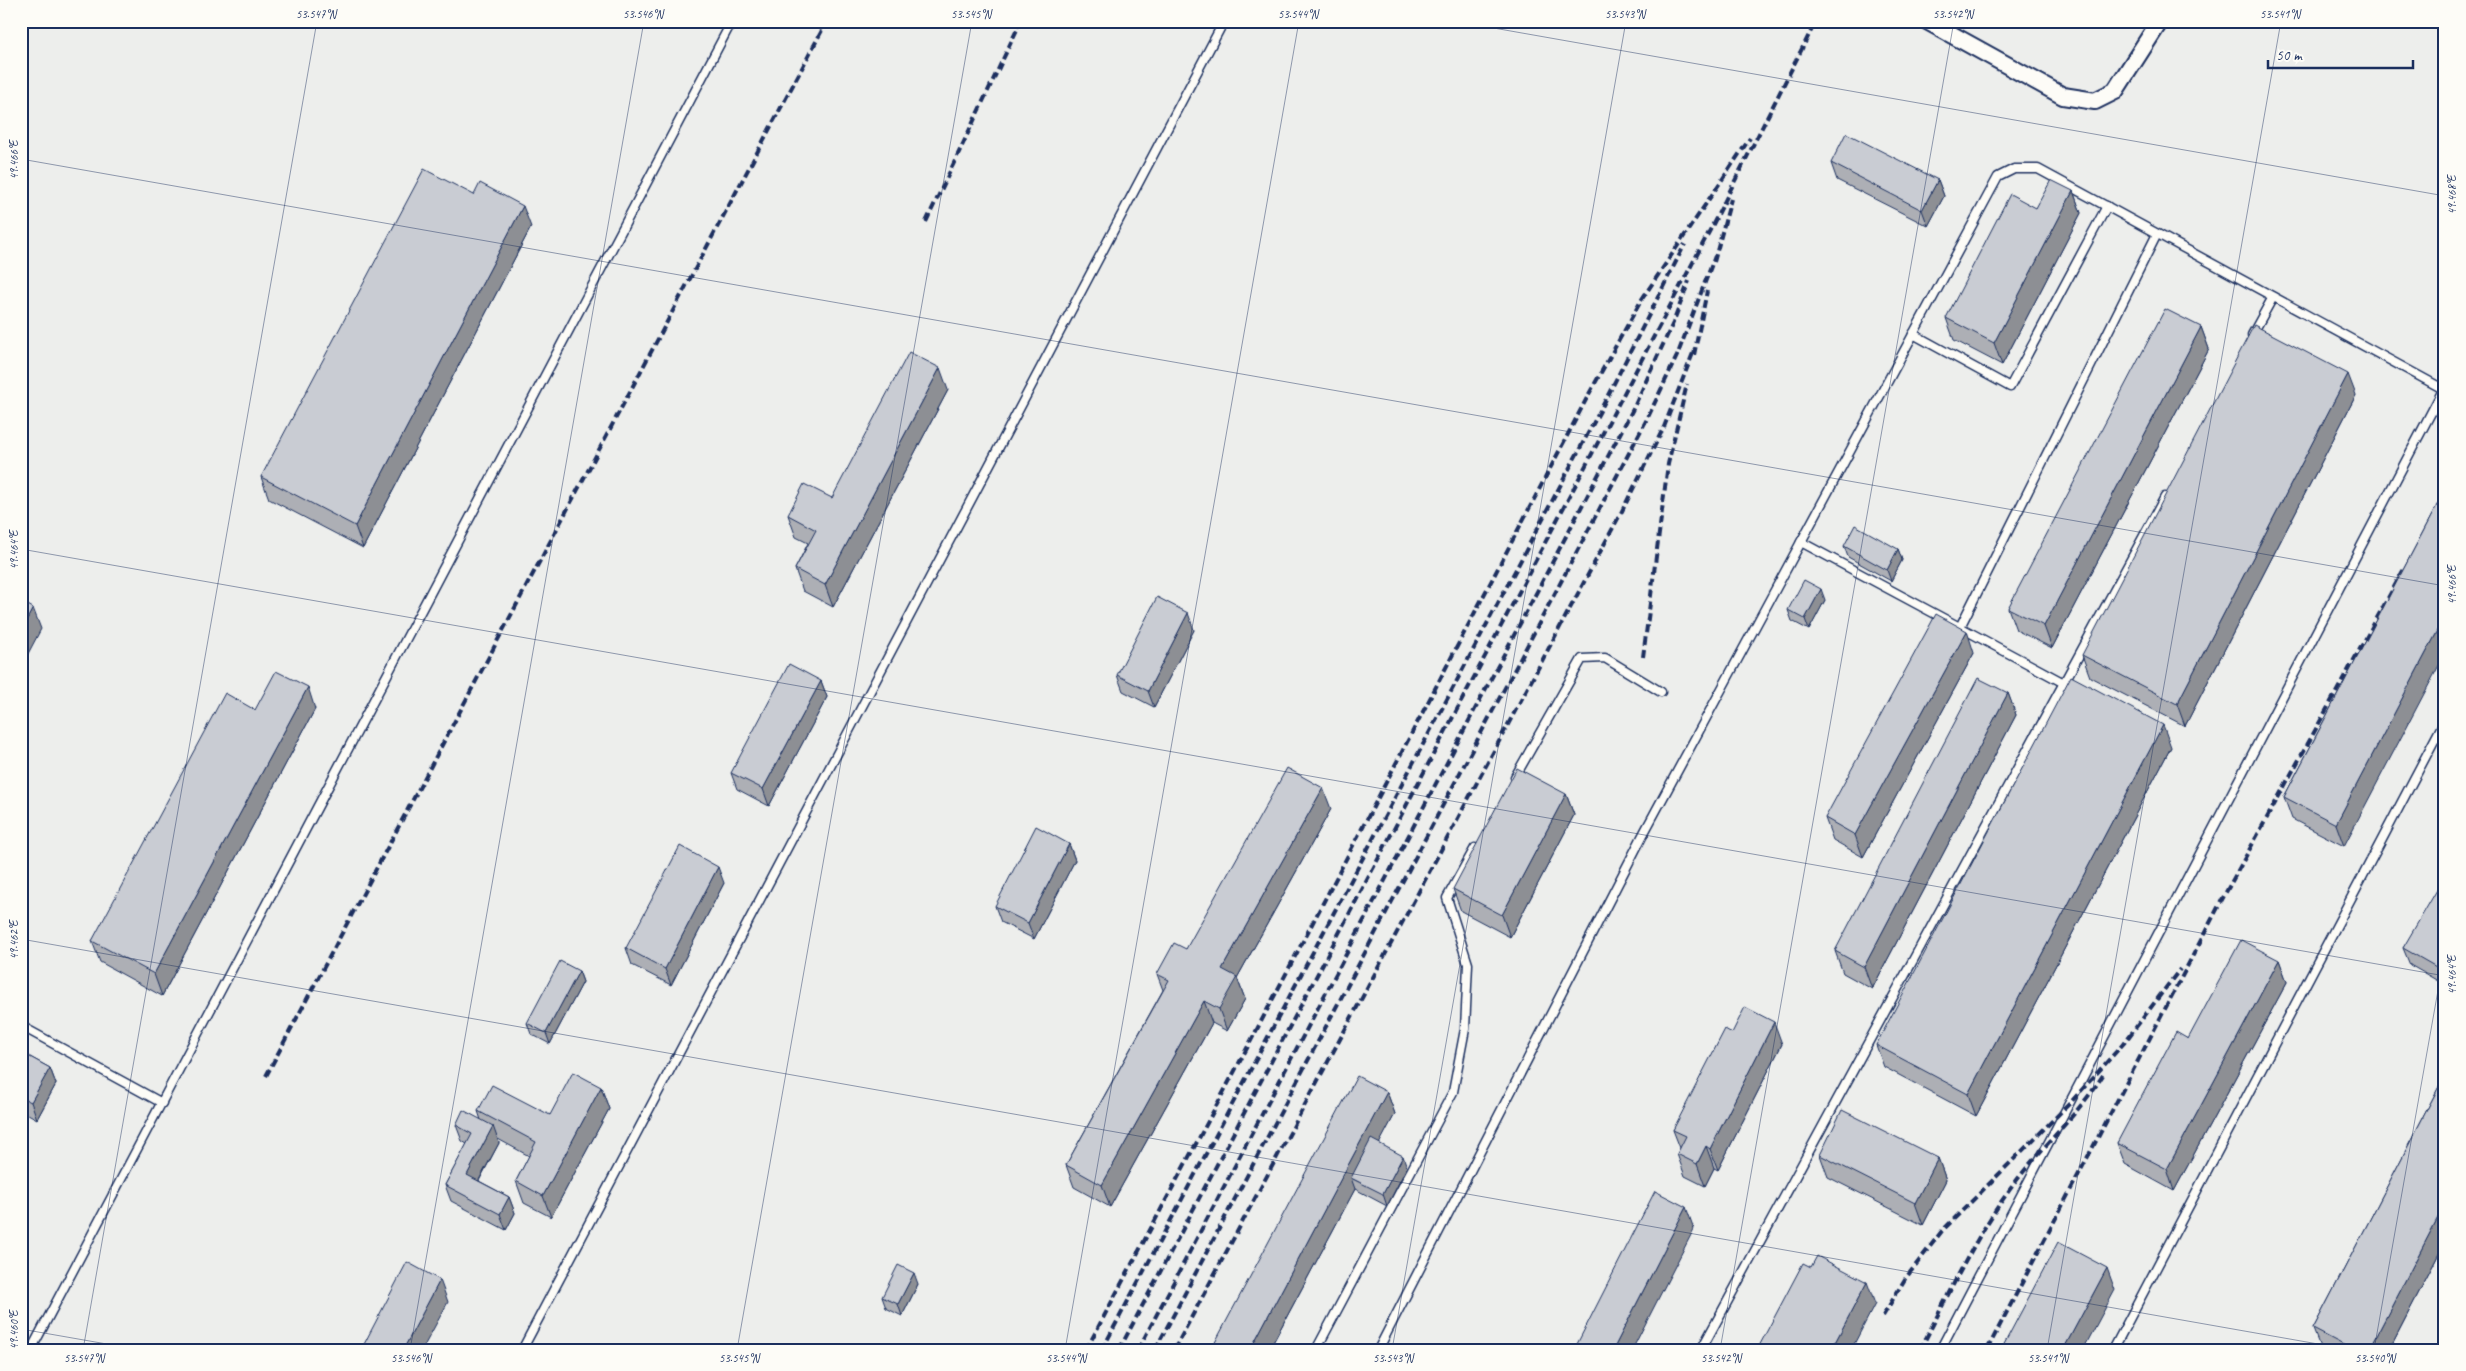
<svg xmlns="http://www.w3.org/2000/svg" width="2466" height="1371" font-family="Caveat,sans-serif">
<rect width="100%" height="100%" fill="#fdfcf7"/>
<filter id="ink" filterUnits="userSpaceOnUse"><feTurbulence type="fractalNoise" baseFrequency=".02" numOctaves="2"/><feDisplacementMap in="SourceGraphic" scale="10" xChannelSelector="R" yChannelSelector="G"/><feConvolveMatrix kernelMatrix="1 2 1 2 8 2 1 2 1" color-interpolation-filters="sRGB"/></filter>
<g filter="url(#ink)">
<rect fill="#edeeec" x="21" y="21" width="2424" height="1329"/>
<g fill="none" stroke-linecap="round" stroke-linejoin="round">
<defs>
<g id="lane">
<path d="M1913 334 2010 387 2107 206"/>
<path d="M2252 335 2273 297"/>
<path d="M1801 542 2064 683"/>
<path d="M1960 627 2157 234"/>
<path d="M1515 777 1582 659 1605 658 1661 692"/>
<path d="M21 1026 162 1103"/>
<path d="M31 1350 732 21"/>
<path d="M522 1350 1224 21"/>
<path d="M1316 1350 1453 1092 1465 1029 1468 964 1447 898 1475 848"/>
<path d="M1378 1350 1645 831 1998 177 2014 169H2038L2445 390"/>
<path d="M1701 1350 2165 497"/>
<path d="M1940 1350 2443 390"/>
<path d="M2113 1350 2445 720"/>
</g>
<path id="street" d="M1927 21 2063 96 2095 101 2115 91 2160 21"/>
</defs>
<use href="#lane" stroke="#1b2f5e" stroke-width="11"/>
<use href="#street" stroke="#1b2f5e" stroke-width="20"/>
<use href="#lane" stroke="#fdfcf7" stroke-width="8"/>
<use href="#street" stroke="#fdfcf7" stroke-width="16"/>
<g stroke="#1b2f5e" stroke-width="4" stroke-dasharray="8 4" stroke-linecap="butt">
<path d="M926 222 1021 21"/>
<path d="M1714 262 1731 199"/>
<path d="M1694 355 1707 291"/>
<path d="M1643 657 1668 464 1687 384"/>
<path d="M266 1076 827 21"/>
<path d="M1883 1316 1905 1279 1942 1231 2070 1103 2124 1043 2180 969"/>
<path d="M1086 1350 1254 1035 1589 394 1642 299 1750 138"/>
<path d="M1102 1350 1603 405 1685 244"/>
<path d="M1119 1350 1709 232 1816 21"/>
<path d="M1138 1350 1634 407 1673 323 1689 281"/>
<path d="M1155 1350 1648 417 1677 356 1715 256"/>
<path d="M1174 1350 1622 511 1664 427 1695 348"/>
<path d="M1920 1350C1949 1294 1976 1234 2014 1184 2042 1146 2078 1115 2103 1075"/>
<path d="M1987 1350 2225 894 2404 569"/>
</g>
</g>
<g fill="#adafb5" stroke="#1b2f5e">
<path d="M1831 163 1938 180 1944 196 1928 226 1837 180Z"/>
<path d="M2073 191 2081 213 2002 365 1954 340 1946 318 2036 208Z"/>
<path d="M474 195 531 227 363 548 269 499 261 477Z"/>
<path d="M2201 327 2209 349 2052 648 2016 630 2008 608Z"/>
<path d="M948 390 833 607 803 591 795 569 808 543 796 537 788 515 832 498Z"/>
<path d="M2356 395 2185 726 2090 677 2082 655Z"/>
<path d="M2445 490 2344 846 2292 819 2284 797Z"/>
<path d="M1844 546 1898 549 1902 560 1891 581 1848 557Z"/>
<path d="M1825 600 1809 630 1792 621 1788 610Z"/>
<path d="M1194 630 1154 707 1123 691 1117 675Z"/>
<path d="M1974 653 1863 857 1833 840 1825 818Z"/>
<path d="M821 681 827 697 769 806 737 789 731 773Z"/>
<path d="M2008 693 2016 715 1872 989 1843 973 1835 951Z"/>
<path d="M315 709 162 996 100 962 92 941 255 710Z"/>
<path d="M2171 747 1976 1116 1884 1067 1876 1045Z"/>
<path d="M1566 794 1574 815 1510 937 1461 911 1453 889Z"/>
<path d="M1331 809 1237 978 1245 999 1227 1031 1212 1023 1110 1207 1074 1187 1066 1165 1163 990 1157 974 1186 949Z"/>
<path d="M1069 844 1075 860 1034 939 1001 922 995 906Z"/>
<path d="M724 883 671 985 632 965 626 948Z"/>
<path d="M2445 885V985L2410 965 2403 948Z"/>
<path d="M2279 960 2287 982 2174 1191 2125 1164 2117 1143 2188 1039Z"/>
<path d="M579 971 583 982 550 1044 531 1034 527 1023Z"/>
<path d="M1732 1033 1782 1044 1718 1170 1714 1168 1705 1186 1685 1176 1677 1154 1680 1148 1673 1130Z"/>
<path d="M21 1052 50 1068 56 1084 37 1119 21 1110Z"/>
<path d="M2445 1075V1242L2389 1350H2321L2313 1329Z"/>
<path d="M601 1087 609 1109 551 1217 524 1203 516 1181 529 1156 498 1139 499 1143 479 1181 509 1197 515 1213 506 1230 451 1201 445 1185 467 1144 462 1141 456 1125 481 1120 478 1111 550 1115Z"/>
<path d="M1387 1092 1395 1114 1379 1143 1407 1167 1387 1206 1355 1189 1269 1350H1211Z"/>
<path d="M1820 1155 1938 1158 1946 1180 1923 1225 1828 1177Z"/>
<path d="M918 1284 902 1316 886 1308 882 1297Z"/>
</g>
<g fill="#8d8f94" stroke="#1b2f5e">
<path d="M1938 180 1944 196 1928 226 1922 210Z"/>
<path d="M2073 191 2081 213 2002 365 1994 343Z"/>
<path d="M523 206 531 227 363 548 355 526Z"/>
<path d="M2201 327 2209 349 2052 648 2044 626Z"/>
<path d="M940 368 948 390 833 607 825 585Z"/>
<path d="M2348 374 2356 395 2185 726 2177 704Z"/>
<path d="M1898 549 1902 560 1891 581 1887 570Z"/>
<path d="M1821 589 1825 600 1809 630 1805 619Z"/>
<path d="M33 608 41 629 21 667V630Z"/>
<path d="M1188 613 1194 630 1154 707 1148 691Z"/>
<path d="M2445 617V654L2344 846 2336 824Z"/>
<path d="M1967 631 1974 653 1863 857 1855 835Z"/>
<path d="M821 681 827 697 769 806 763 789Z"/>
<path d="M308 687 315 709 162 996 154 974Z"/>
<path d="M2008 693 2016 715 1872 989 1864 967Z"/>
<path d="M2163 725 2171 747 1976 1116 1968 1094Z"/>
<path d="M1323 788 1331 809 1237 978 1245 999 1227 1031 1219 1009 1222 969Z"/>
<path d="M1566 794 1574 815 1510 937 1502 915Z"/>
<path d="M1069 844 1075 860 1034 939 1028 923Z"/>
<path d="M718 867 724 883 671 985 665 969Z"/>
<path d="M2279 960 2287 982 2174 1191 2167 1169Z"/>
<path d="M579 971 583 982 550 1044 546 1033Z"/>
<path d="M1204 1001 1212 1023 1110 1207 1102 1185Z"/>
<path d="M1774 1022 1782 1044 1718 1170 1710 1149Z"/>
<path d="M50 1068 56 1084 37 1119 31 1102Z"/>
<path d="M601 1087 609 1109 551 1217 543 1196Z"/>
<path d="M1387 1092 1395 1114 1359 1182 1351 1178 1355 1189 1269 1350H1250Z"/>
<path d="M493 1126 499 1143 473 1191 467 1175Z"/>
<path d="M1706 1146 1714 1168 1705 1186 1697 1164Z"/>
<path d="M1403 1156 1407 1167 1387 1206 1383 1194Z"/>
<path d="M1938 1158 1946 1180 1923 1225 1915 1203Z"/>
<path d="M509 1197 515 1213 506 1230 500 1214Z"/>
<path d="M2445 1204V1242L2389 1350H2369Z"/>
<path d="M1686 1207 1694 1229 1632 1350H1613Z"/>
<path d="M2107 1268 2115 1290 2083 1350H2063Z"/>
<path d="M914 1273 918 1284 902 1316 898 1304Z"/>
<path d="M440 1280 448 1302 422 1350H403Z"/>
<path d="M1867 1282 1875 1304 1851 1350H1831Z"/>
</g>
<g fill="#c9ccd3" stroke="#1b2f5e">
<path d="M1846 133 1938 180 1922 210 1831 163Z"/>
<path d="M424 169 474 195 480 183 523 206 355 526 261 477Z"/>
<path d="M2051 180 2073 191 1994 343 1946 318 2010 194 2036 208Z"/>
<path d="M2165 309 2201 327 2044 626 2008 608Z"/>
<path d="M2254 325 2348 374 2177 704 2082 655Z"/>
<path d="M909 352 940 368 825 585 795 569 816 530 788 515 804 484 832 498Z"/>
<path d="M2445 490V617L2336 824 2284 797Z"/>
<path d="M1855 525 1898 549 1887 570 1844 546Z"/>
<path d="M1804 580 1821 589 1805 619 1788 610Z"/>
<path d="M1157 597 1188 613 1148 691 1117 675Z"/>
<path d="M21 601 33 608 21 630Z"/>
<path d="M1936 614 1967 631 1855 835 1825 818Z"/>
<path d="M789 664 821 681 763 789 731 773Z"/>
<path d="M276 671 308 687 154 974 92 941 225 693 255 710Z"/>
<path d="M2071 676 2163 725 1968 1094 1876 1045Z"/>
<path d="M1978 678 2008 693 1864 967 1835 951Z"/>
<path d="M1287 768 1323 788 1222 969 1237 977 1219 1009 1204 1001 1102 1185 1066 1165 1169 980 1157 974 1174 943 1186 949Z"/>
<path d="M1517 768 1566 794 1502 915 1453 889Z"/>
<path d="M1036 826 1069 844 1028 923 995 906Z"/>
<path d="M680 846 718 867 665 969 626 948Z"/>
<path d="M2441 883 2445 885V972L2403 948Z"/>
<path d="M2241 940 2279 960 2167 1169 2117 1143 2176 1032 2188 1039Z"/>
<path d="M560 961 579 971 546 1033 527 1023Z"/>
<path d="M1745 1007 1774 1022 1710 1149 1706 1146 1697 1164 1677 1154 1686 1136 1673 1130 1725 1029 1732 1033Z"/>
<path d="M21 1052 50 1068 31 1102 21 1097Z"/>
<path d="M573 1072 601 1087 543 1196 516 1181 536 1142 478 1111 492 1085 550 1115Z"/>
<path d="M2445 1075V1204L2369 1350H2353L2313 1329Z"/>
<path d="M1357 1076 1387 1092 1250 1350H1211Z"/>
<path d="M463 1110 493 1126 467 1175 509 1197 500 1214 445 1185 472 1134 456 1125Z"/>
<path d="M1842 1110 1938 1158 1915 1203 1820 1155Z"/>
<path d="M1371 1139 1403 1156 1383 1194 1351 1178Z"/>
<path d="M1655 1191 1686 1207 1613 1350H1574Z"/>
<path d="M2058 1242 2107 1268 2063 1350H2001Z"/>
<path d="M1817 1256 1867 1282 1831 1350H1757L1803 1263 1811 1267Z"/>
<path d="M407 1262 440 1280 403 1350H361Z"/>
<path d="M898 1265 914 1273 898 1304 882 1297Z"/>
</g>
</g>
<path fill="none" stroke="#1b2f5e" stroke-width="1" stroke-opacity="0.45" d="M1454 21 2445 196M21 159 2445 586M21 549 2445 976M21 939 2352 1350M21 1329 141 1350M83 1350 317 21M410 1350 644 21M737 1350 972 21M1065 1350 1299 21M1392 1350 1626 21M1720 1350 1954 21M2047 1350 2281 21M2374 1350 2445 951"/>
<rect width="2466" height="1371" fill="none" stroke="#fdfcf7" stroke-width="55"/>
<path d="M2268 60v8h145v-8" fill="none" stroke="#1b2f5e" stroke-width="2.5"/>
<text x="2276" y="60" font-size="15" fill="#1b2f5e" stroke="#fdfcf7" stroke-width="4" paint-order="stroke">50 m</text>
<rect x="28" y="28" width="2410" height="1316" fill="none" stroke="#1b2f5e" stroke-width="2"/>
<g font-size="12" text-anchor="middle" fill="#1b2f5e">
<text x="316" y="18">53.547°N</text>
<text x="643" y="18">53.546°N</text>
<text x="971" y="18">53.545°N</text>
<text x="1298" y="18">53.544°N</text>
<text x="1625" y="18">53.543°N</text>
<text x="1953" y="18">53.542°N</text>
<text x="2280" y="18">53.541°N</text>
<text transform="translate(14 160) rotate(-90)" y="4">49.466°E</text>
<text transform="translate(2452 195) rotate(-90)" y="4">49.468°E</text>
<text transform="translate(14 550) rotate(-90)" y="4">49.464°E</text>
<text transform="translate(2452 585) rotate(-90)" y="4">49.466°E</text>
<text transform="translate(14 940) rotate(-90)" y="4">49.462°E</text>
<text transform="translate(2452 975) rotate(-90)" y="4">49.464°E</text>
<text transform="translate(14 1330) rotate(-90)" y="4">49.460°E</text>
<text x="84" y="1362">53.547°N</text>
<text x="411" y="1362">53.546°N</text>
<text x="739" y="1362">53.545°N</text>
<text x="1066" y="1362">53.544°N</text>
<text x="1393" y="1362">53.543°N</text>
<text x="1721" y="1362">53.542°N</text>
<text x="2048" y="1362">53.541°N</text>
<text x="2375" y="1362">53.540°N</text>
</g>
</svg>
